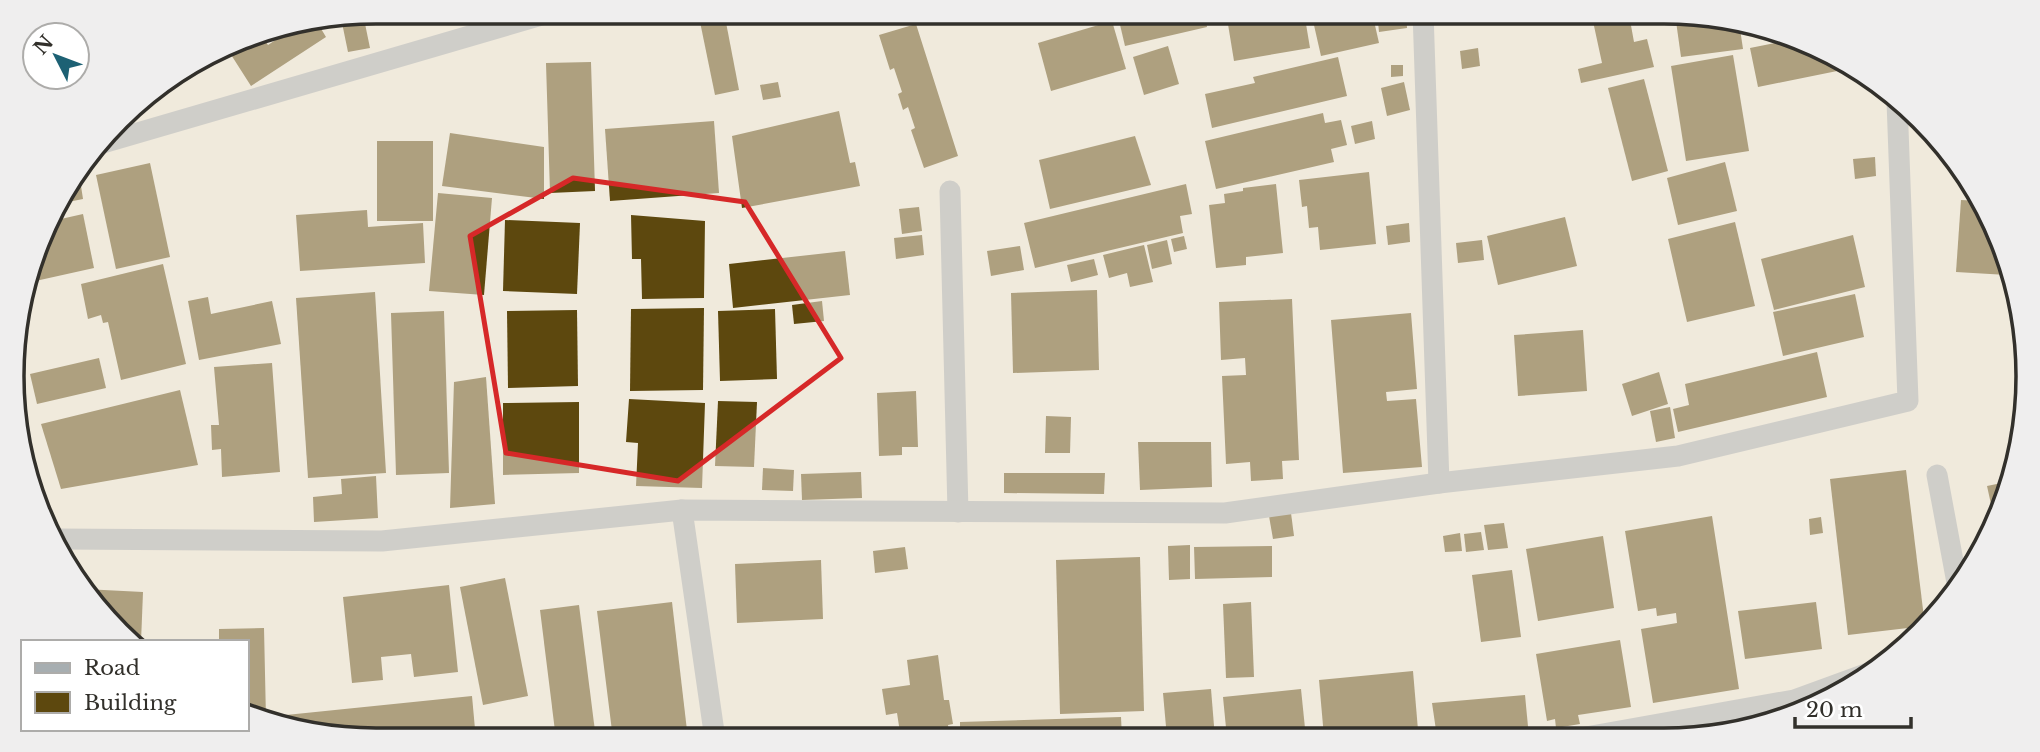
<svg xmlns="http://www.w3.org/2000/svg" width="2040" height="752" font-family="'Libre Baskerville',serif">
<rect width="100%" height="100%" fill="#f0eadc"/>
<g fill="#5d480e">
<path d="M386 12H421V13L390 23Z"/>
<path d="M698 12H724L739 90 715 95Z"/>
<path d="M1117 12H1204L1207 27 1125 46Z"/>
<path d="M1226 12H1304L1310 48 1234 61Z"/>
<path d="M1311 12H1372L1379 43 1321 56Z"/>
<path d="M1377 12H1406L1407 28 1379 32Z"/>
<path d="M1591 12H1639L1640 18 1630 20 1634 42 1647 39 1654 67 1581 83 1578 69 1602 63Z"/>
<path d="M363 14 370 48 348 52 341 18Z"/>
<path d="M1675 14 1739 22 1743 49 1681 57Z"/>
<path d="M1112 21 1126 69 1051 91 1038 43Z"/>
<path d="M317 22 326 37 251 86 228 50 259 32 268 45 292 29 291 26Z"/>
<path d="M916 24 958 156 924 168 911 130 915 128 908 107 903 110 898 94 902 92 894 68 890 70 879 35Z"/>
<path d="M1790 40 1803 47 1847 69 1758 87 1750 48Z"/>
<path d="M1168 46 1179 84 1144 95 1133 57Z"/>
<path d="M1478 48 1480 66 1462 69 1460 51Z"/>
<path d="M1733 55 1749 151 1686 161 1671 66Z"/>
<path d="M1338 57 1347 96 1212 128 1205 94 1255 83 1253 77Z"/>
<path d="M591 62 595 191 550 193 546 63Z"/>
<path d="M1391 65H1403V76L1391 77Z"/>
<path d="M1644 79 1668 171 1632 181 1608 88Z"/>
<path d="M778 82 781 97 763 100 760 85Z"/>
<path d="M1404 82 1410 110 1387 116 1381 88Z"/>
<path d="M839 111 850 163 855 162 860 186 742 208 732 136Z"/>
<path d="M1323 113 1325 123 1341 120 1347 145 1331 149 1334 162 1216 189 1205 141Z"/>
<path d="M714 121 719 193 610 201 605 129Z"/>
<path d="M1372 121 1375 139 1355 144 1351 126Z"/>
<path d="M450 133 544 147V199L442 186Z"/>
<path d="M1135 136 1151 185 1050 209 1039 160Z"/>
<rect x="377" y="141" width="56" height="80"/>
<path d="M1875 157 1876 176 1855 179 1853 159Z"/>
<path d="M1725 162 1737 211 1678 225 1667 178Z"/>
<path d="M150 163 170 257 116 269 96 175Z"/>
<path d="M1369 172 1376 244 1320 250 1318 227 1309 228 1307 206 1302 207 1299 180Z"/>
<path d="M79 173 83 199 58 204 61 194Z"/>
<path d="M1186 184 1192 214 1180 216 1183 233 1035 268 1024 223Z"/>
<path d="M1276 184 1283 253 1246 257V265L1216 268 1209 205 1225 203 1224 194 1243 191V188Z"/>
<path d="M438 193 492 198 484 295 429 291Z"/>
<path d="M1961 200 1981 201 2007 275 1956 272Z"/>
<path d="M919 207 922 231 902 234 899 209Z"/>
<path d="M367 210 368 227 423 223 425 263 300 271 296 215Z"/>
<path d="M83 214 94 268 31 282 52 221Z"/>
<path d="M631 215 705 221 704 298 642 299 641 259H632Z"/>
<path d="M1565 217 1577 266 1498 285 1487 236Z"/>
<path d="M505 220 580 223 577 294 503 291Z"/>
<path d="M1735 222 1755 306 1687 322 1668 239Z"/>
<path d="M1409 223 1410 242 1388 245 1386 226Z"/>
<path d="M922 235 924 255 896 259 894 238Z"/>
<path d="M1853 235 1865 287 1774 310 1761 259Z"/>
<path d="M1184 236 1187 249 1174 252 1171 239Z"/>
<path d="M1167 240 1172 264 1152 269 1147 245Z"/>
<path d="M1482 240 1484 260 1458 263 1456 243Z"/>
<path d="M1144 245 1153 282 1130 287 1127 273 1109 278 1103 255Z"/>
<path d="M1020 246 1024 270 991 276 987 251Z"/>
<path d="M845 251 850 295 733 308 729 264Z"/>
<path d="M1094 259 1098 275 1071 282 1067 265Z"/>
<path d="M163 264 186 364 121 380 108 322 103 323 101 315 88 319 81 284Z"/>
<path d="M1097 290 1099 370 1013 373 1011 293Z"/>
<path d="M375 292 386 473 308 478 296 298Z"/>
<path d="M1855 294 1864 337 1783 356 1773 312Z"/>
<path d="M208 297 211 314 272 301 281 344 199 360 188 301Z"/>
<path d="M1292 299 1299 460 1282 461 1283 479 1251 481 1250 462 1226 464 1222 376 1246 375 1245 358 1221 360 1219 302Z"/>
<path d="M822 301 824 321 794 324 792 305Z"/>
<path d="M704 308 703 390 630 391 631 309Z"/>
<path d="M775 309 777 379 720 381 718 311Z"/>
<path d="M577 310 578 386 508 388 507 311Z"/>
<path d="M444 311 449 473 396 475 391 313Z"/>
<path d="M1411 313 1417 389 1386 392 1387 401 1416 399 1422 467 1343 473 1331 320Z"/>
<path d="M1583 330 1587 391 1518 396 1514 335Z"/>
<path d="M1817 352 1827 397 1678 432 1673 409 1689 405 1685 384Z"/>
<path d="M99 358 106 388 37 404 30 374Z"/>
<path d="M272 363 280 472 222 477 221 449 212 450 211 425H219L214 367Z"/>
<path d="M1659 372 1668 404 1632 416 1622 384Z"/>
<path d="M486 377 495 504 450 508 454 382Z"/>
<path d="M180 390 198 465 61 489 41 424Z"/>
<path d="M916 391 918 447H902V455L879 456 877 393Z"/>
<path d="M629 399 705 403 702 488 636 486 638 443 626 442Z"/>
<path d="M718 401 757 402 754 467 715 466Z"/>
<path d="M579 402V473L503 475V403Z"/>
<path d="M1670 407 1675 438 1656 442 1650 411Z"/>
<path d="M1046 416 1071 417 1070 453H1045Z"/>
<path d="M26 439 38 488 36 489 19 447V441Z"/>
<path d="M1138 442H1211L1212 487 1140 490Z"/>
<path d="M763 468 794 470 793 491 762 490Z"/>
<path d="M1906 470 1925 626 1848 635 1830 479Z"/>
<path d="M861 472 862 498 802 500 801 474Z"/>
<path d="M1004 473H1105L1104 494 1004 493Z"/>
<path d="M376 476 378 518 314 522 313 497 342 494 341 479Z"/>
<path d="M2011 481 1994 518 1987 486Z"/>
<path d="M1291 513 1294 536 1273 539 1269 516Z"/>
<path d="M1712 516 1739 689 1653 703 1641 629 1677 623 1676 613 1657 616 1656 608 1638 611 1625 531Z"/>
<path d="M1821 517 1823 533 1810 535 1809 519Z"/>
<path d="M1504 523 1508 548 1488 550 1484 525Z"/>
<path d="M1481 532 1484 550 1466 552 1464 534Z"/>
<path d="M1460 533 1462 551 1445 552 1443 536Z"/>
<path d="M1603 536 1614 608 1538 621 1526 549Z"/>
<path d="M1190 545V579L1169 580 1168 546Z"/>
<path d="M1272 546V577L1195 579 1194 547Z"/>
<path d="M905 547 908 569 875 573 873 551Z"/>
<path d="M1140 557 1144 711 1060 714 1056 560Z"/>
<path d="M821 560 823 619 737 623 735 564Z"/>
<path d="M1512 570 1521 637 1481 642 1472 575Z"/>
<path d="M505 578 528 696 483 705 460 587Z"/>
<path d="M449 585 458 672 414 677 411 654 381 657 383 680 352 683 343 597Z"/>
<path d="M84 589 143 592 141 642H133Z"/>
<path d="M672 602 688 739H613L597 611Z"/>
<path d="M1251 602 1254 677 1226 678 1223 604Z"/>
<path d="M1816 602 1822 649 1745 659 1738 611Z"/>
<path d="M579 605 596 739H556L540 610Z"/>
<path d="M264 628 266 719 247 710V642H219V629Z"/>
<path d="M1620 640 1631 707 1578 715 1580 724 1556 728 1555 719 1547 721 1536 654Z"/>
<path d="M938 655 944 700H949L953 724 948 725 950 738 901 739 897 713 886 715 882 689 910 685 907 660Z"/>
<path d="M1413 671 1418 730 1324 737 1319 680Z"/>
<path d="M1211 689 1215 738H1167L1163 693Z"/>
<path d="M1301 689 1306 738H1227L1223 697Z"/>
<path d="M1525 695 1529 737H1437L1432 703Z"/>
<path d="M472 696 476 740H376L288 728 286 715Z"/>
<path d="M1121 717 1122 738H960V722Z"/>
</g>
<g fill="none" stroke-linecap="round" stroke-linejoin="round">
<g stroke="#a7aeb1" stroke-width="21">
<path d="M1423 12 1439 483"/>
<path d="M103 143 552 12"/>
<path d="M950 191 958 512"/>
<path d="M1937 475 1958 588"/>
<path d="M682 510 715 739"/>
<path d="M57 539 382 541 682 510 1225 513 1439 483 1678 456 1908 401 1897 101"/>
<path d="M1586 737 1794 700 1868 673"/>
</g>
</g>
<path d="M0 0H2040V752H0ZM573 178 745 202 841 358 678 481 506 453 470 236Z" fill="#f0eadc" fill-opacity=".55" fill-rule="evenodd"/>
<path fill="none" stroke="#d62828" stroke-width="5" stroke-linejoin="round" d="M573 178 745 202 841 358 678 481 506 453 470 236Z"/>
<path d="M0 0H2040V752H0ZM376 24H1664A352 352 0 0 1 2016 376V376A352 352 0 0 1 1664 728H376A352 352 0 0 1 24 376V376A352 352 0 0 1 376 24Z" fill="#efeeee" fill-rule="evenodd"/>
<path fill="none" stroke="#32302b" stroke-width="3.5" d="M376 24H1664A352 352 0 0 1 2016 376V376A352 352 0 0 1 1664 728H376A352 352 0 0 1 24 376V376A352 352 0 0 1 376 24Z"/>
<rect x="21" y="640" width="228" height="91" fill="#ffffff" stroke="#adacaa" stroke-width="2"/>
<rect x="35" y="663" width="35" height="10" fill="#a7aeb1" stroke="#adacaa" stroke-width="2"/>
<text x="84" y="675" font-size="21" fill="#32302b">Road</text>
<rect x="35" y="692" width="35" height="21" fill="#5d480e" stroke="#adacaa" stroke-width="2"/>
<text x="84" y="710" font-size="21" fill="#32302b">Building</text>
<g transform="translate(56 56) rotate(312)"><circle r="33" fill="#ffffff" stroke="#adacaa" stroke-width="2"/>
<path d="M0-5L12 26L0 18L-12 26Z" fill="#1d6174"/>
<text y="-10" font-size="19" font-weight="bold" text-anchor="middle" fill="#32302b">N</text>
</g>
<path d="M1795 717v10h116v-10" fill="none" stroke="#32302b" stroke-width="3.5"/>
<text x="1806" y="717" font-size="21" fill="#32302b" stroke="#ffffff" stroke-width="5" paint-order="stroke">20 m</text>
</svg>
